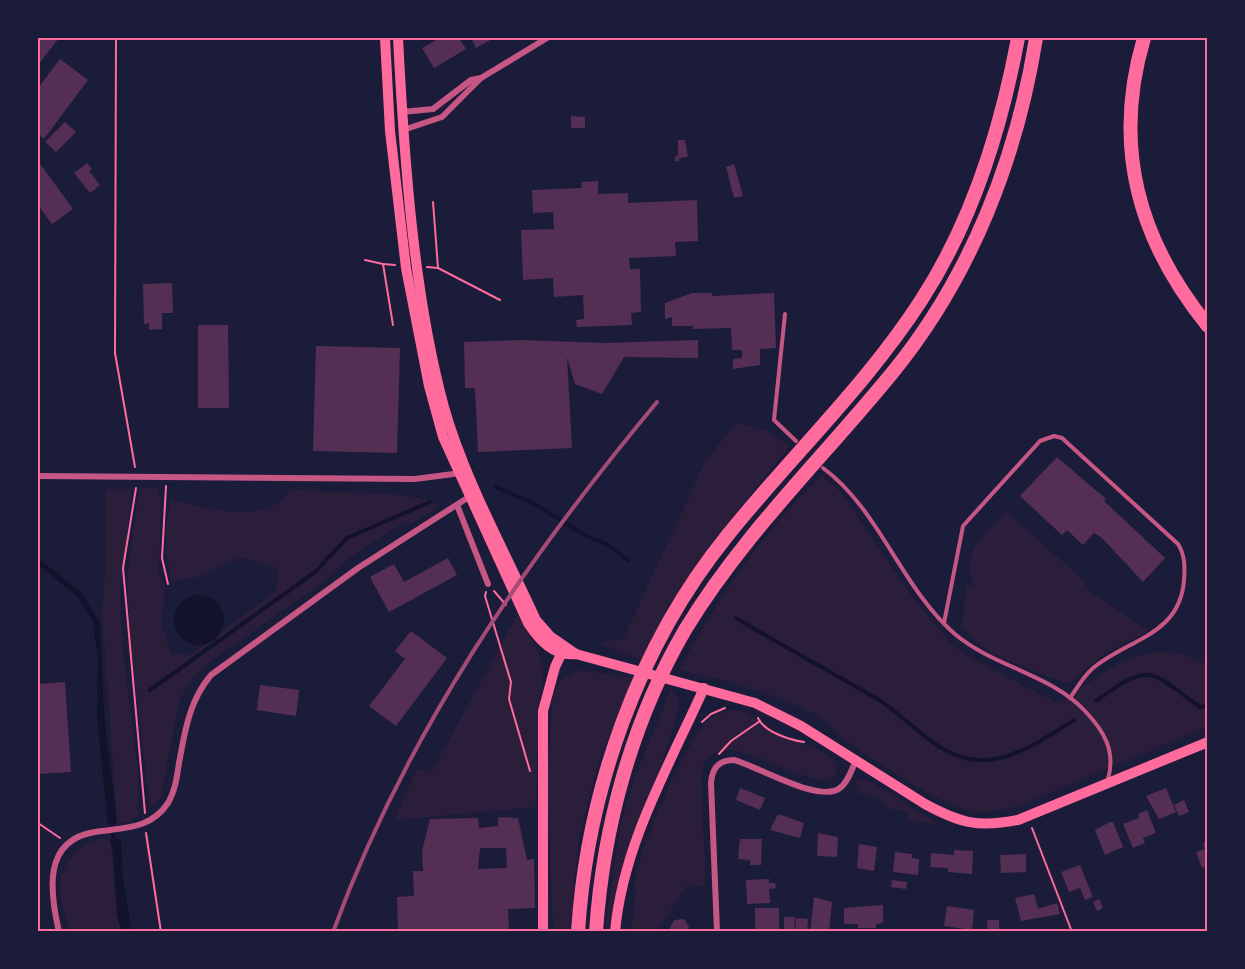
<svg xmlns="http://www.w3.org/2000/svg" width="1245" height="969" font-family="'Source Sans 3',sans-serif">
<rect width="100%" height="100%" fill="#1b1b3a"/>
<g fill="#2a1e3b">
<path d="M737 423 767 431 790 446 707 549 643 660 597 643 623 639 707 458Z"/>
<path d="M822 476 841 492 903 585 949 641 967 656 1058 703C1107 672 1149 630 1207 665V727L1018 806C1005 809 991 813 977 812 944 809 874 760 845 740 835 732 829 722 818 716 775 692 726 681 679 670 717 599 762 531 822 476Z"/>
<path d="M139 488H157L161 497 159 574 165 586 162 625 171 654 190 655 276 591 279 569 241 557 194 578 170 581 165 534 170 499C203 508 270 527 291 489 329 495 411 488 440 506L412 523H403L350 557 321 584 216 657 193 677 179 701 161 797 150 808 130 640 127 579Z"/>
<path d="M105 489H131L132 493 120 593 123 650 138 771V815L130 822 117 823 102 610 105 573Z"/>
<path d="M1007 512 1079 576 1091 592 1146 629 1147 633 1107 652 1069 683C1065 684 1003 659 995 655 982 648 972 637 962 628L966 586 974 587C961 548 982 538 1007 512Z"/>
<path d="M518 614 537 649 544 669 540 694 536 807 394 820 417 768 431 773Z"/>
<path d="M580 670 635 678 600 756 579 838 570 931H553L547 781 553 694 562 679Z"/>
<path d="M671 689 679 701C668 758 641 812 624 868 619 887 613 906 612 926L605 927 621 822 635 777Z"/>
<path d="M737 710 747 713 791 739 817 749 834 760 838 768C836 777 831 780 822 781 810 777 798 774 786 769 761 760 705 727 701 778L706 883 702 886 687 885 657 931 631 932C633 917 636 900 635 886 635 857 686 741 707 721 716 713 725 711 737 710Z"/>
<path d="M857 779 872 782 941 826 906 819 907 812 886 808 880 798 859 793 855 785Z"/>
<path d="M103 838 110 839 111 844 116 912 121 931H71C67 920 62 907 60 896 56 868 78 843 103 838Z"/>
</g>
<g fill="#12122b">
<path d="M38 558 81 592 100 623 104 712 117 823 108 824 97 717 98 659 92 620 77 596 38 565Z"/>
<circle cx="199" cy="620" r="25"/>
<path d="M110 839H121L123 881 132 931H121C113 901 118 869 110 839Z"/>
</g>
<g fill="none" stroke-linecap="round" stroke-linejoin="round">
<g stroke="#12122b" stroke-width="4">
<path d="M496 487 535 504 584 535 606 544 628 560"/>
<path d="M736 618C783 646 831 672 879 700 910 719 938 759 979 760 1011 762 1048 737 1074 720"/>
<path d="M150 690 315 572 347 538 430 502"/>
<path d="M1096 701C1152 661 1148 670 1200 707L1208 706"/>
<path d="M112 820 114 843"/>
</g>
</g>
<g fill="#542f53" fill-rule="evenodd">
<path d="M38 38H59L38 65Z"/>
<path d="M440 38H459L466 49 434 68 422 48Z"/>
<path d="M471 38H494L476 48Z"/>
<path d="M60 59 88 80 44 139 38 134V88Z"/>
<path d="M571 116 585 117V128H571Z"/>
<path d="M65 122 76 132 56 152 45 142Z"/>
<path d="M678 140H685L688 157 679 158V161H675V156H678Z"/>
<path d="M38 161 73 209 52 224 38 205Z"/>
<path d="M87 163 92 169 89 171 100 185 90 193 74 173Z"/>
<path d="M734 164 743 196 734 198 726 167Z"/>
<path d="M598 181V194L628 193V203L697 200 698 241 675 242 676 256 629 258 630 269H640L641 312 631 313 632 325 577 327 576 320 584 319 583 295 554 297 553 278 523 280 521 230 554 229 553 212 533 213 532 190 582 188 581 182Z"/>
<path d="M172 283 173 313H162V329L149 330V323L144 324 143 284Z"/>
<path d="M692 293H712V296L774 293 776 348 760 349V365L733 369V359L742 358V350H732L731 328 693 329V326H672V317L665 319V303Z"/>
<path d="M198 325H228L229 408H198Z"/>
<path d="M521 340 605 343 698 340V358L624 357 602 394 575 384 567 357 572 448 478 452 475 388H465L464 342Z"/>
<path d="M316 346 400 348 397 453 313 451Z"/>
<path d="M1057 457 1106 499 1104 501 1165 558 1143 582 1102 538 1094 533 1083 545 1067 530 1062 535 1020 496Z"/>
<path d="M448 558 457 575 389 612 370 577 394 564 404 582Z"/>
<path d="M411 631 447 658 396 726 369 706 405 659 395 651Z"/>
<path d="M65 682 71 772 38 774V684Z"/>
<path d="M260 685 299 690 296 716 257 710Z"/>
<path d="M740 788 765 798 760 810 736 800Z"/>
<path d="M1166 788 1176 812 1159 819 1146 796Z"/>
<path d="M1184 800 1189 812 1179 816 1174 805Z"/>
<path d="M1147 810 1156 833 1143 838 1145 843 1133 848 1123 824 1139 818 1138 814Z"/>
<path d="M778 814 804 823 800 838 770 830Z"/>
<path d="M498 817 518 818 527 860 534 859 535 908 508 909 509 932H398L397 897 414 896 413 871H423L422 851 430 819 478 818 479 828 498 826ZM480 848H506L507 868 478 869Z"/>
<path d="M1110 822H1113L1123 847 1105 855 1095 830Z"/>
<path d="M818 833 838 837 837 857 817 856Z"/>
<path d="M740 839H762L761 865H750V860L738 859Z"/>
<path d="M1208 841V866L1202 868 1196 852 1205 849 1203 843Z"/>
<path d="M859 844 877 847 874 871 857 868Z"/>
<path d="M954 850 973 851 972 874 948 872V868L930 867 931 853 954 855Z"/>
<path d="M895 852 912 854V858L919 859 918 875 893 872Z"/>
<path d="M1026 854V872L1001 873 1000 855Z"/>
<path d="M1080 865 1093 897 1085 900 1080 888 1069 892 1061 872Z"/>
<path d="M769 879V883H775L776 888 769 889 770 903 747 904 746 880Z"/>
<path d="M892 880 907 882 906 889 891 887Z"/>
<path d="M1034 894 1038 909 1057 903 1060 914 1021 921 1015 898Z"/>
<path d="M814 897 832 902 829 932H810Z"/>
<path d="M1099 899 1103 908 1097 911 1093 902Z"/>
<path d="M883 905V923L876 924V928H858V924H844V908Z"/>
<path d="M947 906 974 910 972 930 944 926Z"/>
<rect x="755" y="908" width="24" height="22"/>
<path d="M784 917H795L794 932H784Z"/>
<path d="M796 918 808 919 807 932H795Z"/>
<path d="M684 919 689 927 687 932H672L670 928 674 920Z"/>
<path d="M987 920H999V932H988Z"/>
</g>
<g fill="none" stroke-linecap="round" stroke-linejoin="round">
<g stroke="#ff6b9d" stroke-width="2">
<path d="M116 38 115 353 135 467"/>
<path d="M433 202 438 268"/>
<path d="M365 260 383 264 393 325"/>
<path d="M383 264 395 265"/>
<path d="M427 267 438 268 500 300"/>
<path d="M166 486 162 558 168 584"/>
<path d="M136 488 123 568 145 813"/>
<path d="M494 591 506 605"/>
<path d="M486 592 485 596 511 682 509 699 530 771"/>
<path d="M758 718C764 732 790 740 804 742"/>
<path d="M702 722 711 714 725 708"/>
<path d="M719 754 731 741 760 721"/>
<path d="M38 823 60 838"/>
<path d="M1032 828 1072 932"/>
<path d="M146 833 161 932"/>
</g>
<g stroke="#c65784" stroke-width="4">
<path d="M785 314 774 420 796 441"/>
<path d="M823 468C880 510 901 588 956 635 995 667 1052 675 1085 711 1104 731 1116 751 1108 779"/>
<path d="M944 623 963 526 1040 441 1054 436 1062 438 1178 544C1185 555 1185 567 1184 580 1180 636 1127 639 1092 669 1083 677 1077 688 1070 698"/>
</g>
<g stroke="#c65784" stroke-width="6">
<path d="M402 112 433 109 471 80 481 78"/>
<path d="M403 130 442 117 481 78 547 38"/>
<path d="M38 476 415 479 461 473"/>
<path d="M457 505 488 584"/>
<path d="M59 932C50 893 42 840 95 832 124 827 150 830 168 803 175 791 177 777 179 763 185 731 189 701 211 675L358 568 472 495"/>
<path d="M717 932 711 783C712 768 719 760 734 760 758 766 819 804 840 788 848 782 852 769 856 760"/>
</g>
<g stroke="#ff6b9d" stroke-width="10">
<path d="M385 38 390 131 406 268 429 386 443 437 528 623C539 640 554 657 576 654L755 703 801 726 925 804C960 823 978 828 1018 820L1208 742"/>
<path d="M398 38C404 155 413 293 444 407 464 478 505 552 536 620L550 636 576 654"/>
<path d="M543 932V711L555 667 564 648"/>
<path d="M615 932C623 844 669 766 704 688"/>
</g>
<g stroke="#ff6b9d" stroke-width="14">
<path d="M1144 38C1112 146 1138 240 1208 326"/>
<path d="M578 932C587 791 638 646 727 536 791 456 866 386 922 299 973 220 1001 129 1018 38"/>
<path d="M596 932C603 827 632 721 685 630 743 534 823 458 893 372 971 276 1017 158 1036 38"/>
</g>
<path stroke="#a44b75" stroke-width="4" d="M333 932C405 735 524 562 657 402"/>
</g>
<rect width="1245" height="969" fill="none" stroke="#1b1b3a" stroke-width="78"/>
<rect x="39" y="39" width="1167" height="891" fill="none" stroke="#ff6b9d" stroke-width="2"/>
</svg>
